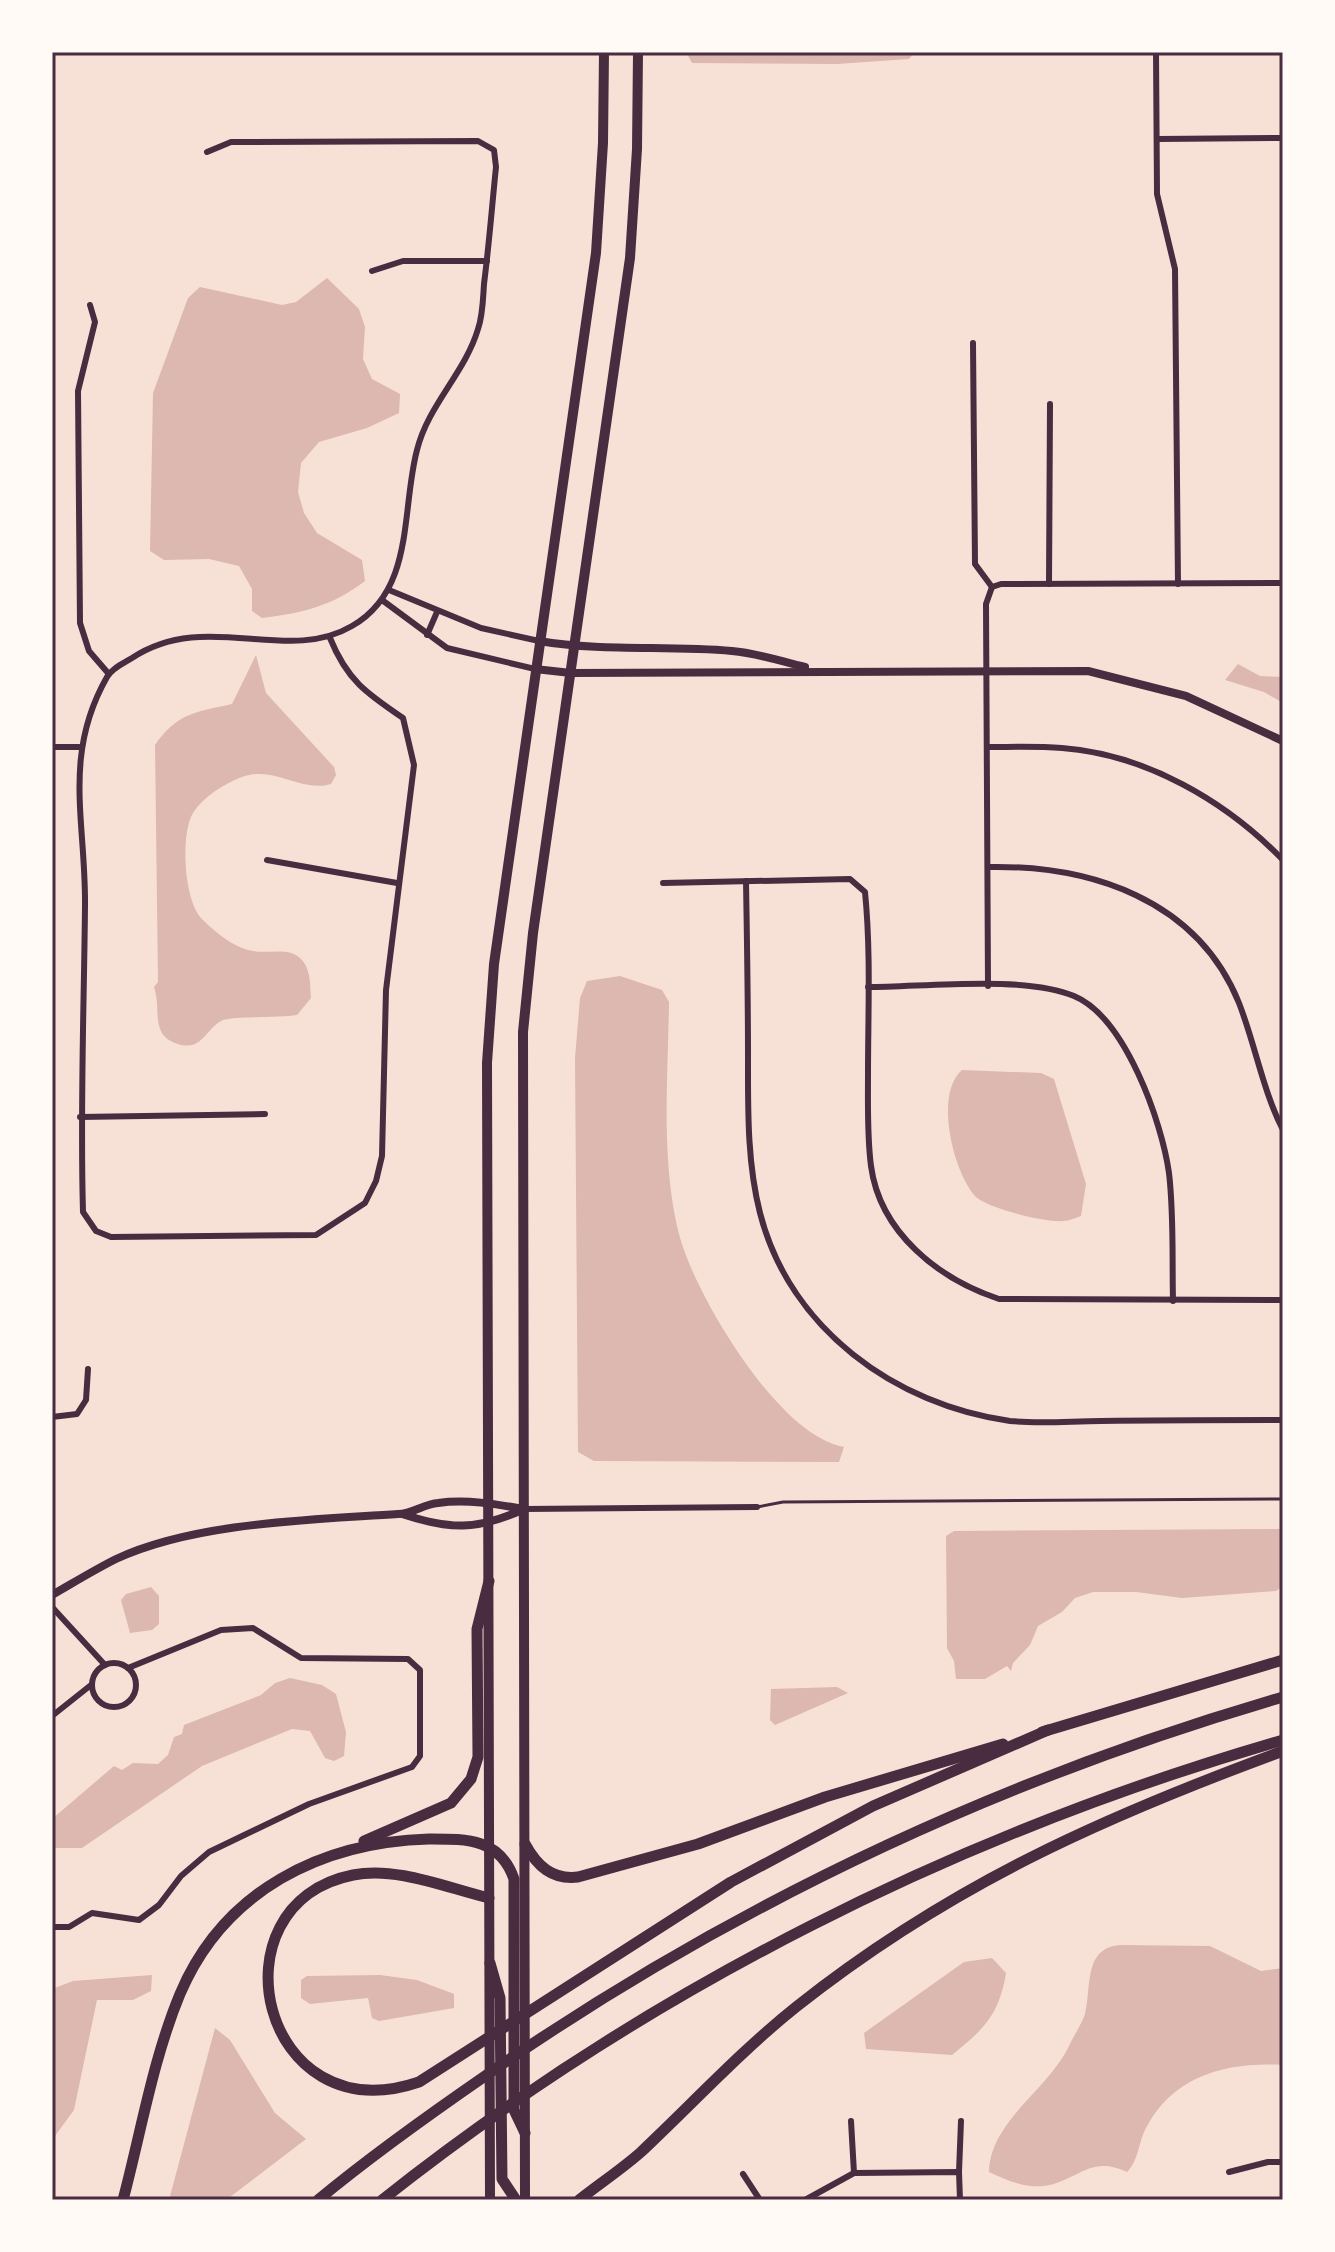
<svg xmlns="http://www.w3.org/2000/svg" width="1335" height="2252" font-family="Poppins,sans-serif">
<rect width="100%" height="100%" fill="#f7e1d7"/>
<g fill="#dcb8b0">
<path d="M686 52H913L914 53 909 59 837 64 692 63Z"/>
<path d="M327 278 359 309 365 327 363 359 372 379 400 394 399 413 367 428 319 442 301 463 298 492 304 513 317 533 362 560 365 581C332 606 303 613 262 618L252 611V589L239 566 209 559 164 560 150 551 153 393 188 298 200 287 282 305 296 302Z"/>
<path d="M256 655 266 693 334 767 336 775 331 784C301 793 274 765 242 777 224 784 204 796 193 813 180 835 184 901 202 919 215 932 234 948 253 951 268 954 289 947 300 958 311 968 310 984 311 998L297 1015C279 1018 233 1016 223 1020 211 1025 206 1039 195 1044 189 1046 184 1046 178 1044 149 1035 162 1010 154 987L158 982 155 745C177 713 196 712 232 704Z"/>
<path d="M1238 664 1260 676 1283 677V703L1264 692 1225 680Z"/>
<path d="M620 976 662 990 669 1002C668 1076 661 1154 677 1226 688 1276 731 1347 763 1386 784 1411 811 1440 844 1447L839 1462 594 1461 578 1452 575 1058 580 998 587 981Z"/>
<path d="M962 1070 1041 1073 1054 1079 1086 1184 1081 1216C1075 1218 1069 1221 1063 1221 1047 1223 986 1208 975 1196 953 1171 934 1094 962 1070Z"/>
<path d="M1283 1529V1586L1276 1591 1182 1598 1136 1592H1093L1075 1598 1062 1612 1038 1626 1030 1645 1013 1663 1011 1671 1007 1666 985 1679H956L954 1661 947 1648 946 1536 954 1531Z"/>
<path d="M151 1587 159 1596V1624L152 1630 130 1633 121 1600 126 1594Z"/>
<path d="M290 1678 322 1685 336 1694 346 1732 344 1756 334 1761 325 1758 310 1731 292 1729 202 1766 82 1848H52V1819L114 1766 122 1770 133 1763 158 1764 168 1755 174 1737 182 1734 184 1725 261 1695 275 1683Z"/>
<path d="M837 1687 848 1693 775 1725 770 1720 771 1689Z"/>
<path d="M1120 1945 1210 1946 1261 1971 1283 1968V2065C1227 2062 1174 2075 1146 2128 1138 2143 1139 2160 1127 2172 1090 2154 1078 2181 1044 2186 1024 2188 1006 2180 989 2172 990 2122 1047 2090 1068 2048 1073 2037 1081 2025 1085 2014 1092 1987 1083 1948 1120 1945Z"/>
<path d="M992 1958 1006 1973C999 2015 984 2029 952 2055L866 2049 864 2033 964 1962Z"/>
<path d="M152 1975 151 1991 133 2000H97L74 2110 52 2140V1989L73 1981Z"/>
<path d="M380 1975 417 1980 454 1994V2008L379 2021 372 2018 368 1998 310 2004 301 1998V1980L307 1976Z"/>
<path d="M215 2028 230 2040 275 2113 306 2139 226 2200H169Z"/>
</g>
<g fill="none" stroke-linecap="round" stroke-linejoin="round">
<path stroke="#4a2c40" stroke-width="3" d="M757 1507 783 1502 1283 1499"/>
<g stroke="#4a2c40" stroke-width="6">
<path d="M1156 52 1157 194 1175 269 1178 584"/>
<path d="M1157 139 1283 138"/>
<path d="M207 152 231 142 478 141 494 150 496 167C492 206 489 245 484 284 483 298 483 315 478 329 465 373 428 405 417 450 401 510 415 590 352 626 286 665 206 609 132 658 124 663 112 668 107 677 62 756 86 822 85 906 84 1008 80 1110 83 1212L96 1231 111 1237 316 1235 365 1203 376 1181 382 1156 386 990 414 765 403 718C366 693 347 680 330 638"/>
<path d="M372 271 403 261H487"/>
<path d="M90 305 95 322 78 391 80 623 89 651 108 673"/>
<path d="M973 343 975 564 992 587"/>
<path d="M1049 584 1050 404"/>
<path d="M992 587 1001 584 1283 583"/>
<path d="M389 590 481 628 539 641"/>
<path d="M382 600 447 648 535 669"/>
<path d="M427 635 437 612"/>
<path d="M52 747H79"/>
<path d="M988 747C1012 747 1037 746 1062 748 1145 754 1226 801 1283 860"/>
<path d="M267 860 397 883"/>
<path d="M988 867C1090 865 1197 899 1239 1003 1255 1044 1263 1091 1283 1130"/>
<path d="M746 881C747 939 748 998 748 1056 748 1109 747 1162 760 1213 790 1329 895 1405 1010 1421 1040 1424 1072 1421 1101 1421 1162 1420 1222 1420 1283 1420"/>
<path d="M663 883 850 879 865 892C871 952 868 1014 868 1074 868 1104 867 1136 871 1166 880 1233 939 1279 999 1299L1283 1300"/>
<path d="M988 986 986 604 992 587"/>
<path d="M868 987C924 987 1024 975 1074 996 1125 1017 1162 1122 1169 1173 1174 1215 1172 1259 1173 1301"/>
<path d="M80 1117 265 1114"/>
<path d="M52 1417 77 1414 86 1400 88 1369"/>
<path d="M524 1509 757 1507"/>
<path d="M52 1607 105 1665"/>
<circle cx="114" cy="1685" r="22"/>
<path d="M52 1716 91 1685"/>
<path d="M52 1927H69L92 1913 139 1920 159 1905 181 1876 209 1852 309 1804 412 1767 420 1756V1670L408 1659 301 1658 253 1628 221 1630 128 1668"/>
<path d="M851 2121 854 2173"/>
<path d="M959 2172 961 2121"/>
<path d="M1229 2172 1268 2162H1283"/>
<path d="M743 2174 760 2200"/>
<path d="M805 2200 854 2173 959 2172 960 2200"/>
</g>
<g stroke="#4a2c40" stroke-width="8">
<path d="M539 641C604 652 667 645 732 651 757 653 780 661 805 667"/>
<path d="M535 669 571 673 1088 671 1186 696 1283 741"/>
<path d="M402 1514C450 1530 477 1530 522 1510"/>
<path d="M52 1595C73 1583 94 1570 116 1559 195 1522 312 1520 398 1514 412 1514 424 1504 438 1503 466 1499 496 1504 523 1509"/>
</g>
<g stroke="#4a2c40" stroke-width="10">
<path d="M490 2200 487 1063 494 964 596 253 603 143 604 52"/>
<path d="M525 2200 523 1032 533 933 630 258 637 149 638 52"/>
</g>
<g stroke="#4a2c40" stroke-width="11">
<path d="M1042 1732 1283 1660"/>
<path d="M364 1841 451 1803 471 1779 478 1757 477 1629 489 1581"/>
<path d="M525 1844C537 1866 552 1880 578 1877L698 1844 825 1797 1003 1744"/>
<path d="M489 1898C447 1888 396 1866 353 1875 208 1904 261 2136 419 2082L731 1882 873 1806 1048 1730"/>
<path d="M490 1963 500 1998 502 2179 516 2200"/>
<path d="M123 2200C141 2132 153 2059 180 1994 224 1890 322 1842 429 1839 466 1839 500 1838 514 1879V2110L525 2133"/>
<path d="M318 2200C372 2155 430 2114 488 2074 733 1904 997 1780 1283 1697"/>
<path d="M382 2200C648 1989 957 1834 1283 1740"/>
<path d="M579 2200C599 2184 622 2169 641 2152 693 2103 741 2051 796 2007 950 1885 1101 1818 1283 1751"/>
</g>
</g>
<rect width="1335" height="2252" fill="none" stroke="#fffaf5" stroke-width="108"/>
<rect x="54" y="54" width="1227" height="2144" fill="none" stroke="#4a2c40" stroke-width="3"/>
</svg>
